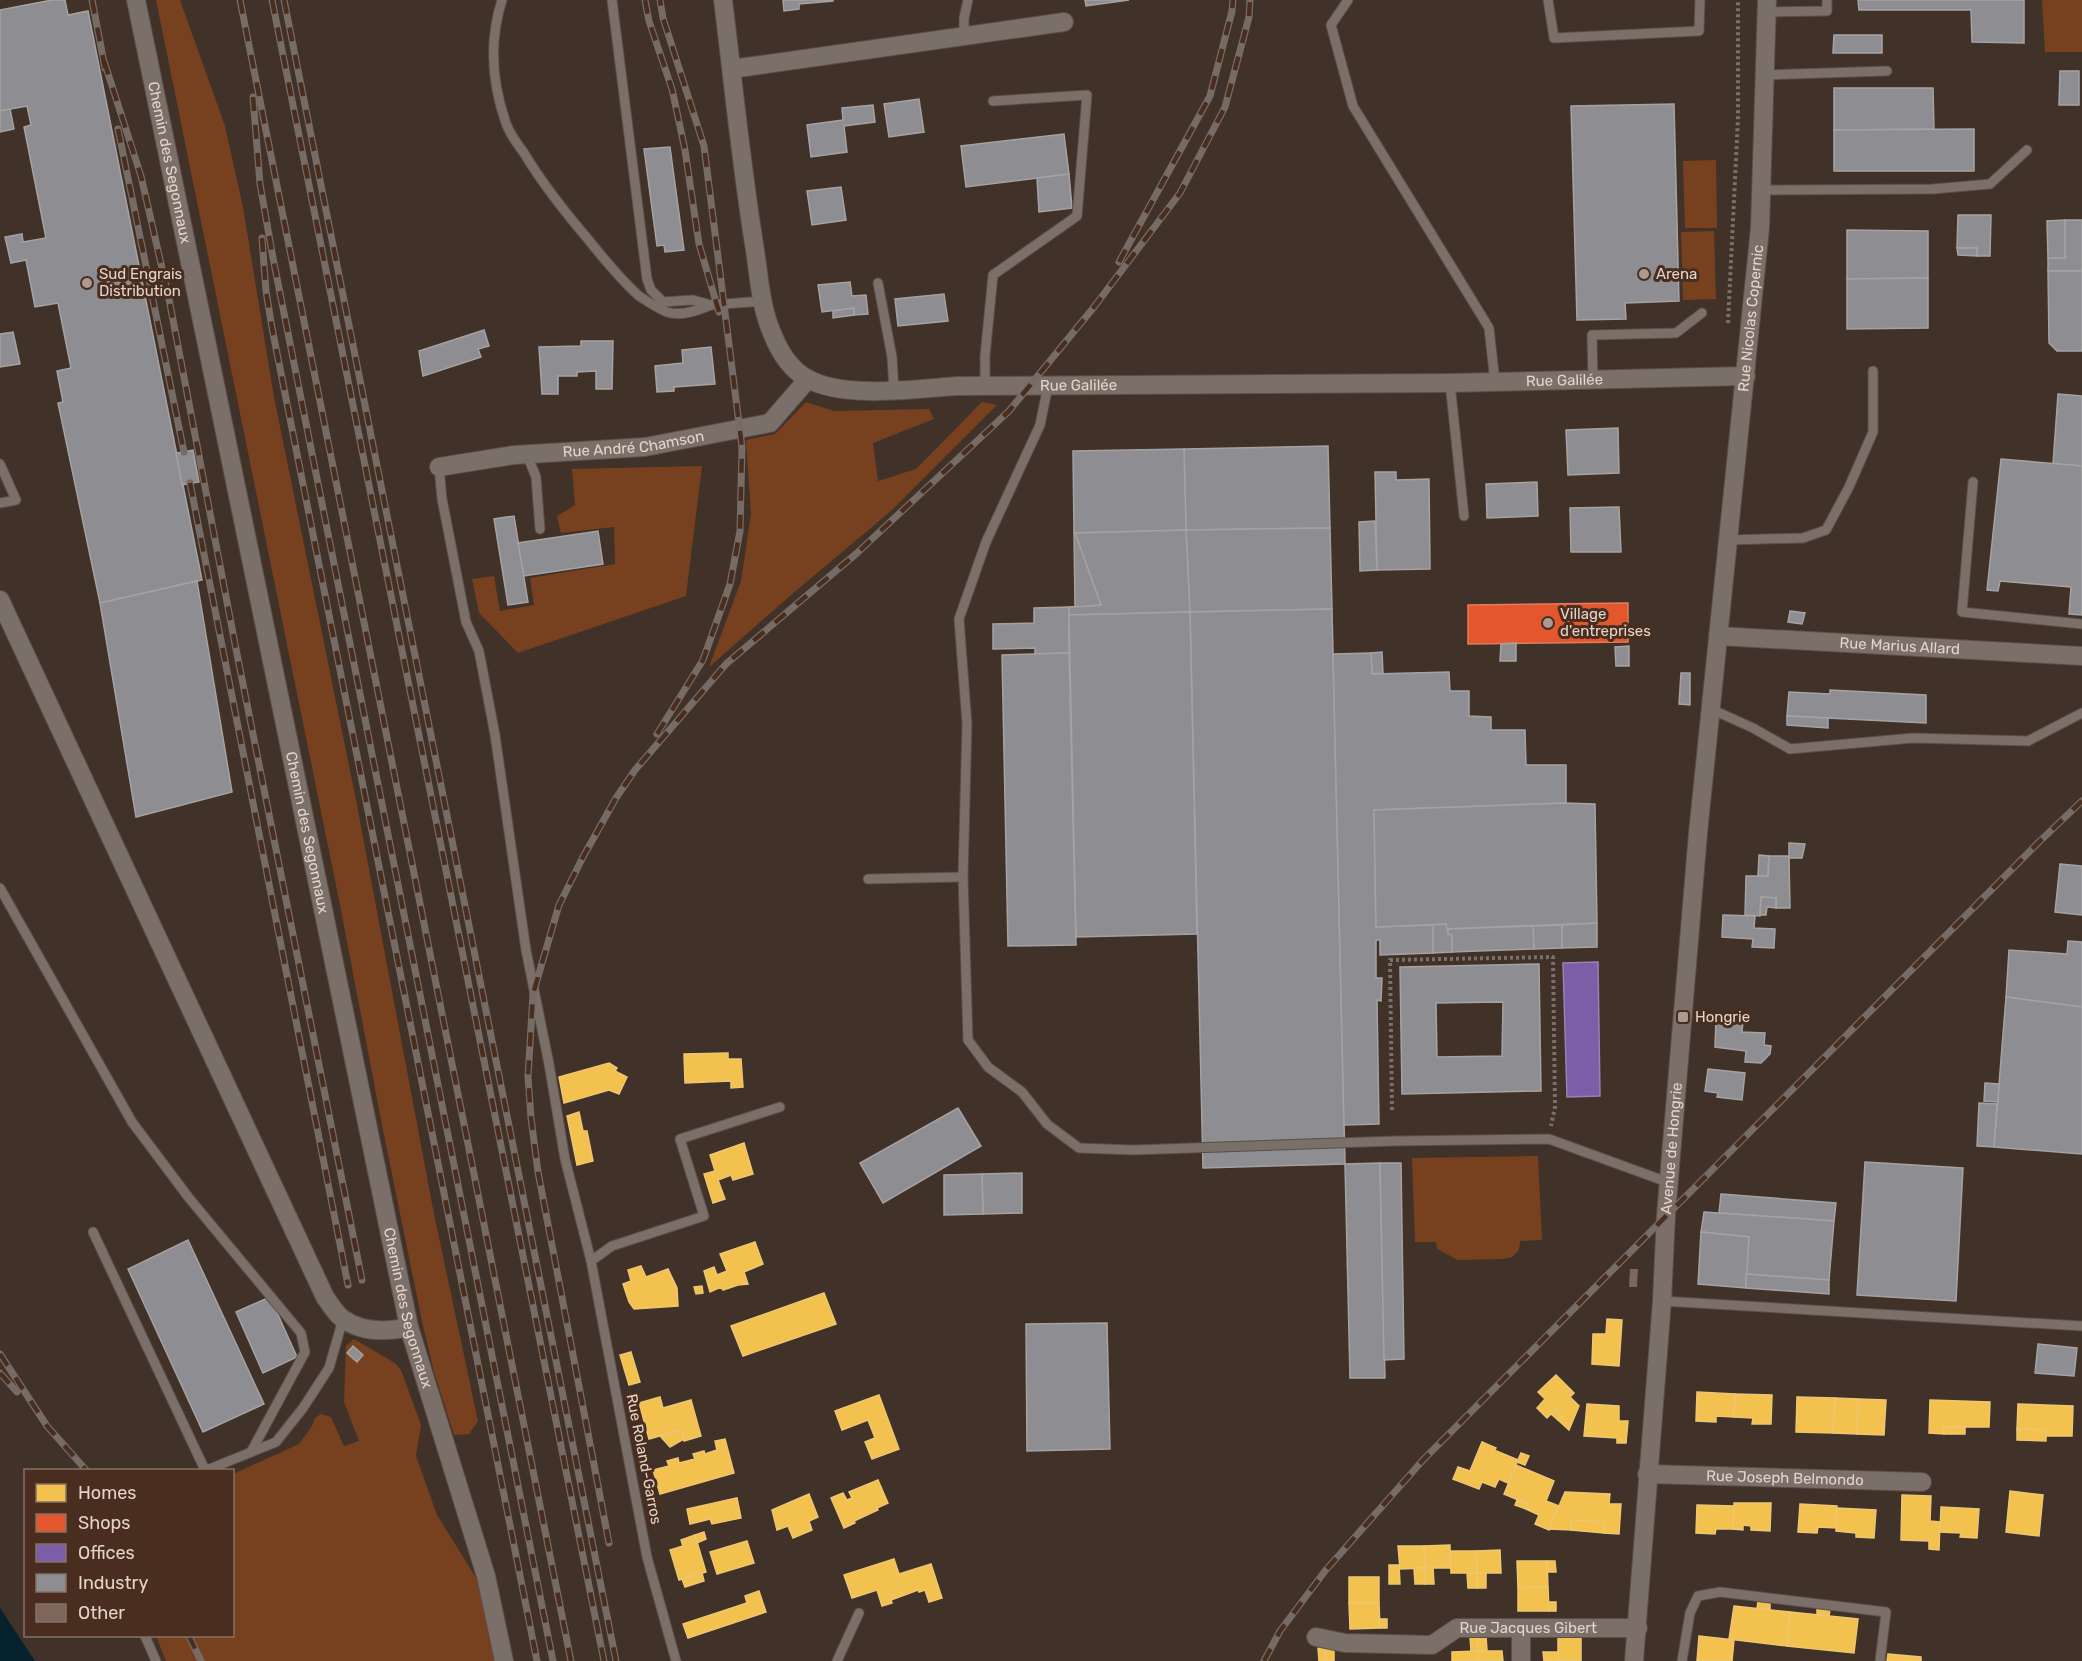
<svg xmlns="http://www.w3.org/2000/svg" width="2082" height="1661" font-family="Rubik,sans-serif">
<rect width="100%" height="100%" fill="#403129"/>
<g fill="#77411f">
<path d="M156 0H180L225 126 243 207 274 397 356 800 434 1214 478 1421 469 1434 454 1435 434 1372 423 1326 382 1125 339 900Z"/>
<path d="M2042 0H2082V52H2045Z"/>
<path d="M1716 160 1717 228H1685L1683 161Z"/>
<path d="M1714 231 1716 299 1683 300 1681 232Z"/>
<path d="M806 402 834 411 929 409 934 419 873 443 878 481 916 469 982 402 997 405 891 511 791 595 709 667 741 581 751 514 746 440 775 434Z"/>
<path d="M702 466 686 596 518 653 479 613 472 579 494 576 500 611 534 605 530 578 615 564 614 527 561 533 557 516 575 505 572 469Z"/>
<path d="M1538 1156 1542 1240 1520 1241 1519 1250 1512 1257 1503 1259 1458 1260 1437 1249 1436 1242H1415L1412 1158Z"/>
<path d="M354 1339 395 1363 401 1370 421 1425 416 1456 437 1515 483 1589 496 1661H166L156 1636H232L233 1474 299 1444 312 1426 315 1418 321 1414 331 1417 344 1446 359 1441 344 1402 346 1346Z"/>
</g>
<path fill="#06222c" d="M0 1608 35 1661H0Z"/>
<g fill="#f2c14e" stroke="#eec673" stroke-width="1.5">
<path d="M728 1053V1059H741L743 1087 731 1088V1081L685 1083 684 1054Z"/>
<path d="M609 1063 617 1068 615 1071 627 1077 619 1094 609 1090 564 1103 559 1077Z"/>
<path d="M579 1112 583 1131H587L593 1161 577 1165 567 1116Z"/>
<path d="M744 1143 753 1174 733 1180 731 1175 718 1180 725 1199 713 1203 704 1174 715 1171 710 1155Z"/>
<path d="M755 1242 763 1264 744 1272 748 1284 738 1285 723 1290 721 1287 710 1292 704 1271 714 1267 717 1275 727 1271 720 1254Z"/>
<path d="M641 1266 646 1277 668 1269 677 1288 678 1306 634 1309 629 1302 623 1284 631 1281 628 1270Z"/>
<path d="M702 1286 703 1293 696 1294 694 1287Z"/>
<path d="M824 1293 836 1324 743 1356 731 1326Z"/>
<path d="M1607 1319 1622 1320 1619 1366 1592 1364 1593 1334H1606Z"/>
<path d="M631 1352 640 1382 629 1385 620 1355Z"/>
<path d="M1556 1375 1574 1393 1570 1397 1579 1406 1569 1430 1558 1420 1562 1416 1556 1409 1547 1418 1537 1408 1545 1399 1538 1392Z"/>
<path d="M1697 1392 1735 1394 1734 1417 1716 1416V1422L1696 1421Z"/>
<path d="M1735 1394 1772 1395 1771 1424H1752L1753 1418 1734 1417Z"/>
<path d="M879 1395 899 1449 872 1459 865 1442 875 1438 868 1420 842 1430 835 1411Z"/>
<path d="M660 1397 663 1408 691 1400 701 1436 684 1441 681 1430 649 1439 639 1403Z"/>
<path d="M1797 1397 1835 1398 1833 1433 1796 1432Z"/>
<path d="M1835 1398 1858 1399 1857 1434 1833 1433Z"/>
<path d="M1858 1399 1886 1400 1884 1435 1857 1434Z"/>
<path d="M1930 1400 1990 1402 1989 1427H1944V1434L1929 1433Z"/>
<path d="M1587 1404 1619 1406V1421H1628L1626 1443H1617V1438L1584 1436Z"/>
<path d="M2018 1404 2073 1406 2072 1436H2046V1430L2017 1429Z"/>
<path d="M1556 1409 1562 1416 1558 1420 1551 1414Z"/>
<rect x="1944" y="1427" width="21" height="7"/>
<path d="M2017 1429 2046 1430V1441L2017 1440Z"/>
<path d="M681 1430 684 1439 670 1447 660 1436Z"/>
<path d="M725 1439 734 1473 660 1494 653 1470 669 1466 667 1461 678 1458 679 1463 695 1459 693 1454 704 1451 705 1454 717 1450 715 1441Z"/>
<path d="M1482 1442 1496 1448 1494 1450 1518 1460 1508 1483 1499 1479 1495 1487 1482 1482 1479 1489 1453 1479 1458 1467 1470 1471Z"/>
<path d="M1521 1453 1529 1456 1525 1465 1517 1462Z"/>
<path d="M1516 1465 1554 1481 1546 1501 1559 1506 1549 1530 1535 1524 1539 1515 1526 1509 1528 1504 1504 1494Z"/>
<path d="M878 1480 888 1503 877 1508 878 1510 854 1521 855 1523 844 1528 831 1498 843 1493 847 1500 852 1498 849 1492Z"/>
<path d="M2010 1491 2043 1495 2039 1536 2006 1532Z"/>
<path d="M1565 1492 1610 1494 1609 1504H1621L1619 1534 1604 1533 1605 1522 1571 1520V1530L1549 1529Z"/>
<path d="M809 1494 818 1517 809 1521 812 1530 793 1538 788 1526 777 1530 772 1510Z"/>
<path d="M1902 1495 1931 1496 1930 1521 1940 1522 1939 1550 1929 1549V1541L1901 1540Z"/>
<path d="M737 1498 741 1518 712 1524 710 1519 690 1524 687 1509Z"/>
<path d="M1517 1500 1528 1504 1526 1509 1515 1505Z"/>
<path d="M1734 1503H1771L1770 1531 1751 1530V1526L1743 1525V1530L1733 1529Z"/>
<path d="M1800 1504 1837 1506 1836 1528 1818 1527 1817 1533 1798 1532Z"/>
<path d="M1697 1505 1734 1506 1733 1529H1716L1715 1534 1696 1533Z"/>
<path d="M1941 1507 1979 1509 1977 1538 1960 1537 1961 1533 1940 1532Z"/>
<path d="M1837 1508 1876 1510 1874 1538 1856 1537V1533L1836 1531Z"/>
<path d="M1571 1520 1605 1522 1604 1533 1571 1530Z"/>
<path d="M704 1532 706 1539 697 1543 695 1535Z"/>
<path d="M695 1535 706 1572 679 1580 670 1550 683 1546 681 1540Z"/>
<path d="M747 1541 754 1563 717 1574 710 1552Z"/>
<path d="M1450 1545V1568H1425L1424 1546Z"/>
<path d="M1398 1546H1424L1425 1568 1400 1569Z"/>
<path d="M1500 1550 1501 1573H1477L1476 1551Z"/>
<path d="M1450 1551H1476L1477 1573H1451Z"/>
<path d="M894 1559 899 1574 931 1564 942 1598 929 1602 925 1590 919 1592 918 1590 891 1600 892 1603 882 1606 877 1590 852 1598 844 1575Z"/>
<path d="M1517 1561H1547L1548 1587 1518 1588Z"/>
<path d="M1547 1561H1555L1556 1572H1548Z"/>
<path d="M1389 1565H1399L1400 1584H1389Z"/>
<path d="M1414 1568H1425V1584H1415Z"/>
<path d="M1425 1568H1433L1434 1584H1425Z"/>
<path d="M702 1573 704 1581 685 1587 682 1579Z"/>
<path d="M1467 1573H1477V1588H1468Z"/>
<rect x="1477" y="1573" width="9" height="15"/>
<rect x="1349" y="1577" width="30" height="26"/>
<path d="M1548 1587 1549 1611H1518V1588Z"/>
<path d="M759 1591 766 1612 688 1638 683 1624 747 1603 745 1596Z"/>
<path d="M1758 1601 1770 1603V1610L1757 1609Z"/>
<path d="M1548 1602H1556V1611H1549Z"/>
<path d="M1349 1603H1379L1380 1628 1350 1629Z"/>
<path d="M1734 1606 1790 1612 1787 1646 1729 1639Z"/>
<path d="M1817 1608 1830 1610 1829 1616 1817 1615Z"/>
<path d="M1790 1612 1858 1619 1854 1653 1787 1646Z"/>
<path d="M1379 1619H1387V1628H1380Z"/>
<path d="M1581 1635V1661H1558V1636Z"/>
<path d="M1478 1636H1486L1487 1651H1478Z"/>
<path d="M1478 1636V1651H1471L1470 1637Z"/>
<path d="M1699 1636 1734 1640 1732 1661H1697Z"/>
<path d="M1318 1648H1326V1661H1319Z"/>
<rect x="1326" y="1648" width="8" height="13"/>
<path d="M1478 1651V1661H1452V1652Z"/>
<path d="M1478 1651H1502L1503 1661H1478Z"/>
<path d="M1543 1652H1558V1661H1544Z"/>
<path d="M1888 1654 1921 1657V1661H1887Z"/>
</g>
<path fill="#e4572e" stroke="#e47c5c" stroke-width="1.5" d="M1628 603V642L1468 644V605Z"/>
<path fill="#7b5ea7" stroke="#9a81b1" stroke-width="1.5" d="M1598 962 1600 1096 1567 1097 1563 963Z"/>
<g fill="#8d8d92" stroke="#a7a2a2" stroke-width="1.5" fill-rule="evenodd">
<path d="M52 0H65L68 15 88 11 202 580 100 603 58 403 63 402 57 371 71 368 58 303 35 307 26 260 11 263 5 237 22 234 23 242 46 238 24 127 31 125 27 106 0 111V10Z"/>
<path d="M783 0H833V1L799 4V9L784 11Z"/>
<path d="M1085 0H1129L1086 6Z"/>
<path d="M1858 0H2024V43L1972 42 1971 10H1859Z"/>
<path d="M1834 35H1882V53H1833Z"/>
<path d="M2060 71H2079V105H2059Z"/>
<path d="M1834 88H1933L1934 129 1834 130Z"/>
<path d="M919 99 924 132 889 137 884 104Z"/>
<path d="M1674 104 1679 301 1625 303 1626 319 1577 320 1571 106Z"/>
<path d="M873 105 875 122 844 126 847 152 811 157 807 125 843 120 842 108Z"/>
<path d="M10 109 14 129 0 132V111Z"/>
<path d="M1974 129V171H1834V130Z"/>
<path d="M1064 134 1069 174 966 187 961 146Z"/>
<path d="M670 147 684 250 665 252 664 245 657 246 644 149Z"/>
<path d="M1069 174 1072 208 1039 212 1037 178Z"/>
<path d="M841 187 846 220 812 225 807 191Z"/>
<path d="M1958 215H1991L1990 256H1977V248H1957Z"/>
<path d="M2065 220H2082V271H2048V258H2065Z"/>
<path d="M2065 220V258H2048L2047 221Z"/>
<path d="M1847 230 1928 231V278L1847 279Z"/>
<path d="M1957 248H1977V256L1958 255Z"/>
<path d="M2048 271H2082V351H2057L2049 343Z"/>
<path d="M1928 278V328L1847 329V279Z"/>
<path d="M850 282 852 296 866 295 868 314 854 315V308L822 312 818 285Z"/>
<path d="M944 294 948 321 898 326 895 299Z"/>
<path d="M854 308V315L833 318V311Z"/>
<path d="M484 330 489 346 478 349 481 357 423 376 419 351Z"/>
<path d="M13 332 20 364 0 367V334Z"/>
<path d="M581 341H613L612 389H596V371L577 372V376H558V394H542L539 347 581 346Z"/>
<path d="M711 347 715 384 674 387V391L657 392 655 366 683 363 682 350Z"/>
<path d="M2058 394 2082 396V466L2053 464Z"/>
<path d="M1618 428 1619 473 1568 475 1566 430Z"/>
<path d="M1328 446 1330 528 1186 530 1184 449Z"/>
<path d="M1184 449 1186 530 1074 533 1073 451Z"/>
<path d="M193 450 199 482 182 485 176 453Z"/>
<path d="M2001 459 2082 466V615L2069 614 2071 587 2000 581 1998 591 1987 590Z"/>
<path d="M1375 472H1396V480L1429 479 1430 569 1377 570Z"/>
<path d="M1537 482 1538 516 1487 518 1486 484Z"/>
<path d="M1619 507 1621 552H1571L1570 508Z"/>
<path d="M514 516 528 602 508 605 494 519Z"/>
<path d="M1375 521 1377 570 1360 571 1359 522Z"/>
<path d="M1330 528 1332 609 1190 612 1186 530Z"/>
<path d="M1186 530 1190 612 1069 615V607L1101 605 1075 533Z"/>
<path d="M598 531 603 564 524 576 518 543Z"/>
<path d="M1074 533H1075L1101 605 1075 607Z"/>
<path d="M197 581 232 792 136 817 100 603Z"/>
<path d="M1069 607V653L1035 654V648L993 649V624L1034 623V608Z"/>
<path d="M1332 609 1345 1164 1203 1168 1190 612Z"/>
<path d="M1790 611 1805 613 1802 624 1788 622Z"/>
<path d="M1190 612 1197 934 1076 937 1069 615Z"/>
<path d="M1516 643V661H1500L1501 644Z"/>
<path d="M1629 646V666H1616L1615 647Z"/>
<path d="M1382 652 1383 673 1372 674 1371 653Z"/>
<path d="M1069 653 1076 945 1008 946 1002 655Z"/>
<path d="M1371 653 1372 674 1449 672 1450 691H1469V716L1491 717V730H1525L1526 765H1566V803L1374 810 1376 927 1433 925V953L1380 955V940H1376V978H1382L1381 1001 1377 1000 1379 1124 1344 1125 1333 654Z"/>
<path d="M1681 673H1690V705L1679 704Z"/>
<path d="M1830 690 1926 695V723L1787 716 1789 692 1830 694Z"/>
<path d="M1787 716 1828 718V728L1787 725Z"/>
<path d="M1565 803 1595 804 1597 923 1446 929V924L1376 927 1374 810Z"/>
<path d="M1789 843 1805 844 1802 858H1789Z"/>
<path d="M1759 855 1769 856 1768 876H1758Z"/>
<path d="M1769 856H1789L1790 908H1776V898L1761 897 1760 916 1745 915 1746 876H1768Z"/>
<path d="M2060 864 2082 866V915L2055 912Z"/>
<path d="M1761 897 1776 898V908L1767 907 1766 915H1760Z"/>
<path d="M1723 915 1755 916 1754 928 1775 929 1774 948 1752 947 1753 939 1722 937Z"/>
<path d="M1597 923V947L1562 948V925Z"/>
<path d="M1446 924 1448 934 1452 935V952L1433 953V925Z"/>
<path d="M1562 925V948L1534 949 1533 926Z"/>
<path d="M1533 926 1534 949 1452 952V935L1448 934V929Z"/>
<path d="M2068 941 2082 942V1007L2006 997 2009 950 2067 954Z"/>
<path d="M1539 964 1541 1091 1402 1094 1400 967ZM1503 1002 1502 1056 1437 1057 1436 1003Z"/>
<path d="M2006 997 2082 1007V1154L1994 1147Z"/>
<path d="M1716 1020 1743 1021 1742 1032 1765 1033 1764 1045 1771 1046 1770 1054 1761 1063 1745 1062 1746 1051 1715 1047Z"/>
<path d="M1708 1069 1745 1073 1742 1100 1717 1097 1718 1093 1705 1091Z"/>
<path d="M1985 1083 1999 1084 1998 1102 1984 1101Z"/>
<path d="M1979 1103 1997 1104 1994 1147 1977 1146Z"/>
<path d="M958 1108 981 1146 883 1203 860 1163Z"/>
<path d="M1865 1162 1963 1168 1956 1301 1857 1295Z"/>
<path d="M1380 1163 1385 1378H1350L1345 1164Z"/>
<path d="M1380 1163H1401L1404 1359 1384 1360Z"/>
<path d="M1022 1173V1213L983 1214 982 1174Z"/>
<path d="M982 1174 983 1214 944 1215V1175Z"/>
<path d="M1721 1194 1836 1203 1834 1221 1719 1213Z"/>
<path d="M1704 1212 1834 1221 1829 1280 1746 1274 1749 1237 1701 1232Z"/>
<path d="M1701 1232 1749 1237 1746 1288 1698 1284Z"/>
<path d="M188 1240 264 1404 203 1432 128 1269Z"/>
<path d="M1746 1274 1829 1280V1294L1746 1288Z"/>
<path d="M270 1297 297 1357 263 1373 236 1312Z"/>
<path d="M1107 1323 1110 1449 1027 1451 1026 1324Z"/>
<path d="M2038 1344 2077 1348 2074 1376 2035 1373Z"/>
<path d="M353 1346 363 1355 357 1362 347 1353Z"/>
</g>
<path fill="#7d675c" d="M1630 1269H1638L1637 1287H1629Z"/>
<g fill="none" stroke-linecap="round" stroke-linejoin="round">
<defs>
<g id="lane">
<path d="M502 0C489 41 492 85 507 126 511 135 518 145 524 153 542 183 564 211 587 238 603 258 620 279 639 296 648 302 657 308 667 312 681 317 699 310 711 305"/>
<path d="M612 0 647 279 651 290 663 302 693 300 711 305 764 301"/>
<path d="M1348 0 1331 25 1353 106 1489 328 1495 382"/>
<path d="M1548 0 1554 38 1699 31 1700 0"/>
<path d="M1766 12 1827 11V0"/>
<path d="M964 35V18L968 0"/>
<path d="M1765 75 1887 71"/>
<path d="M1761 190 1933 189 1990 184 2027 150"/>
<path d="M878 283 892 357 894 390"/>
<path d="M1593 380 1592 335 1676 333 1702 313"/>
<path d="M1450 383 1464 516"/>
<path d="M985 386V356L993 275 1077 216 1087 95 993 101"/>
<path d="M527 455 536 477 540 529"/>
<path d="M0 464 16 500 0 503"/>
<path d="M439 467 442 499 466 622 479 651 495 735 526 950 549 1064 565 1159 591 1261 612 1246 704 1216 680 1139 780 1107"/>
<path d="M1973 482 1962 612 2082 624"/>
<path d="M1728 540 1803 538 1826 530 1849 487 1873 432V371"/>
<path d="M1711 709 1753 728 1790 749 1913 738 2028 741 2082 713"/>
<path d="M963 877 968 1040 988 1067 1022 1092 1047 1124 1079 1148 1133 1150 1395 1141 1549 1139 1670 1183"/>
<path d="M868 879 963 877 967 724 959 619 986 542 1040 425 1048 386"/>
<path d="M0 888 132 1122 189 1198 301 1333 305 1352 251 1452"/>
<path d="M93 1232 205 1470"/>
<path d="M591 1261 647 1557 676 1661"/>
<path d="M1662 1301 2082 1326"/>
<path d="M207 1470 276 1442 303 1408 329 1368 343 1319"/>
<path d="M145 1636 156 1661"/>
<path d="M837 1661 859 1613"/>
<path d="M1682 1661 1690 1613 1698 1596 1720 1592 1886 1612 1880 1661"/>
</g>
<g id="street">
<path id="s1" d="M136 0 409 1327 486 1576 504 1661"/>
<path id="s2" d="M723 0C733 81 741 163 754 244 759 273 760 306 772 333 779 351 791 370 808 379 845 399 915 389 957 386L1450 383 1746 376"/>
<path d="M732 69 1064 22"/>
<path id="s3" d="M439 467 514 455 645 447 770 423 808 379"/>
<path d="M0 600 325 1297C330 1304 336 1314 343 1319 363 1333 387 1332 409 1327"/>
<path id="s4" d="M1718 636 2082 656"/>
<path id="s5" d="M1647 1474 1922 1482"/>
<path d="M1521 1628V1661"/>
<path id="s6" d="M1316 1637 1345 1643 1432 1645 1457 1628H1638"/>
<path id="s7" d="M1634 1661 1662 1301 1666 1215 1698 833 1760 228 1767 0"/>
</g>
</defs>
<use href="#lane" stroke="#5b4e46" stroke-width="11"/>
<use href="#street" stroke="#5b4e46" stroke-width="20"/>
<g stroke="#7a706a" stroke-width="4" stroke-dasharray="3 3" stroke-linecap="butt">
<path d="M1728 323 1738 118V0"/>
<path d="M1392 1110 1390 960 1553 957 1555 1107 1551 1126"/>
</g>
<use href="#lane" stroke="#7b6f69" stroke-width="9"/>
<use href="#street" stroke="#7b6f69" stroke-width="18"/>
<defs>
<g id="rail">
<path d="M92 0 105 68"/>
<path d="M240 0 571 1661"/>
<path d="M272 0 604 1661"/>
<path d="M284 0 616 1661"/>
<path d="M645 0 649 21 672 89 685 150 699 244 719 312"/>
<path d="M104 61 141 176 169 299 236 649 362 1280"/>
<path d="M253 97 260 184 273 258 553 1661"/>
<path d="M118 129 184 452"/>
<path d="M262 238 266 291 272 328 537 1661"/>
<path d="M1119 262 1210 96 1232 11 1233 0"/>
<path d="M190 483 348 1285"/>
<path d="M657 734 703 660 730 584 740 531 742 447 704 146 663 18 660 0"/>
<path d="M0 1354 47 1426 86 1470"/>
<path d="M0 1373 17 1392"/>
<path d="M609 1543 538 1172 531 1118 528 1077 533 994 559 905 583 857 616 798 635 770 726 664 857 553 1009 411 1094 307 1180 193 1225 107 1249 17 1250 0"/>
<path d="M189 1636 201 1661"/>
<path d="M1264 1661 1280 1631 1325 1571 1423 1460 2040 841 2082 801"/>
</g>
</defs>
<use href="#rail" stroke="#776c65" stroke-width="7"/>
<use href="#rail" stroke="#492e20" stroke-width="4.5" stroke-dasharray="14" stroke-linecap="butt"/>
</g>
<g fill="#ab9a91" stroke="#492e20" stroke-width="2">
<circle cx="1644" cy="274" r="6"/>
<circle cx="87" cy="283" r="6"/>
<circle cx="1548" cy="623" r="6"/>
<rect x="1677" y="1011" width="12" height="12" rx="3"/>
</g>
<g text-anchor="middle" stroke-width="6" stroke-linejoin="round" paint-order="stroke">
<g font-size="15" fill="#e4d3c9" stroke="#492e20">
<text dy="5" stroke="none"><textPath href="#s1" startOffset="166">Chemin des Segonnaux</textPath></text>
<text dy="5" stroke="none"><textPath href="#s7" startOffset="1348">Rue Nicolas Copernic</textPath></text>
<text dy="5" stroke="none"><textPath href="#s2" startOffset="1155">Rue Galilée</textPath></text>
<text dy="5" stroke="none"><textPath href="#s2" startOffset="669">Rue Galilée</textPath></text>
<text dy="5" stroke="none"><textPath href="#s3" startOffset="196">Rue André Chamson</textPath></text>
<text dy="5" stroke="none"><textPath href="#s4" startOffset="182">Rue Marius Allard</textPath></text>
<text dy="5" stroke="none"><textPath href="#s1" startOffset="850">Chemin des Segonnaux</textPath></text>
<text dy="5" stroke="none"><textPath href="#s7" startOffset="514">Avenue de Hongrie</textPath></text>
<text dy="5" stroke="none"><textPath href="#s1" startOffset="1336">Chemin des Segonnaux</textPath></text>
<text transform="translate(644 1459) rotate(79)" y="5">Rue Roland-Garros</text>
<text dy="5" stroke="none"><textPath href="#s5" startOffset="138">Rue Joseph Belmondo</textPath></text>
<text dy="5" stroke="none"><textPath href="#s6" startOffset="218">Rue Jacques Gibert</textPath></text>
</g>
<g font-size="15" fill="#e4d3c9" stroke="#492e20" text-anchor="start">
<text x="99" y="279">Sud Engrais<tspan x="99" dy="17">Distribution</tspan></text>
<text x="1656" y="279">Arena</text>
<text x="1560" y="619">Village<tspan x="1560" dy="17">d'entreprises</tspan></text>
<text x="1695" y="1022">Hongrie</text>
</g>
</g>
<rect x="24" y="1469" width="210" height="168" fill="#492e20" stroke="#877064" stroke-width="1.5"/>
<rect x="36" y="1484" width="30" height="18" fill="#f2c14e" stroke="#877064" stroke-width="1.5"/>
<text x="78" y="1499" font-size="18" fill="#e4d3c9">Homes</text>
<rect x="36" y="1514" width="30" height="18" fill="#e4572e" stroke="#877064" stroke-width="1.5"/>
<text x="78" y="1529" font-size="18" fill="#e4d3c9">Shops</text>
<rect x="36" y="1544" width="30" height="18" fill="#7b5ea7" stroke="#877064" stroke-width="1.5"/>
<text x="78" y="1559" font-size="18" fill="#e4d3c9">Offices</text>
<rect x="36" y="1574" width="30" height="18" fill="#8d8d92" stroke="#877064" stroke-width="1.5"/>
<text x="78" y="1589" font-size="18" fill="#e4d3c9">Industry</text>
<rect x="36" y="1604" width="30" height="18" fill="#7d675c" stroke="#877064" stroke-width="1.5"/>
<text x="78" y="1619" font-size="18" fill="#e4d3c9">Other</text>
</svg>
